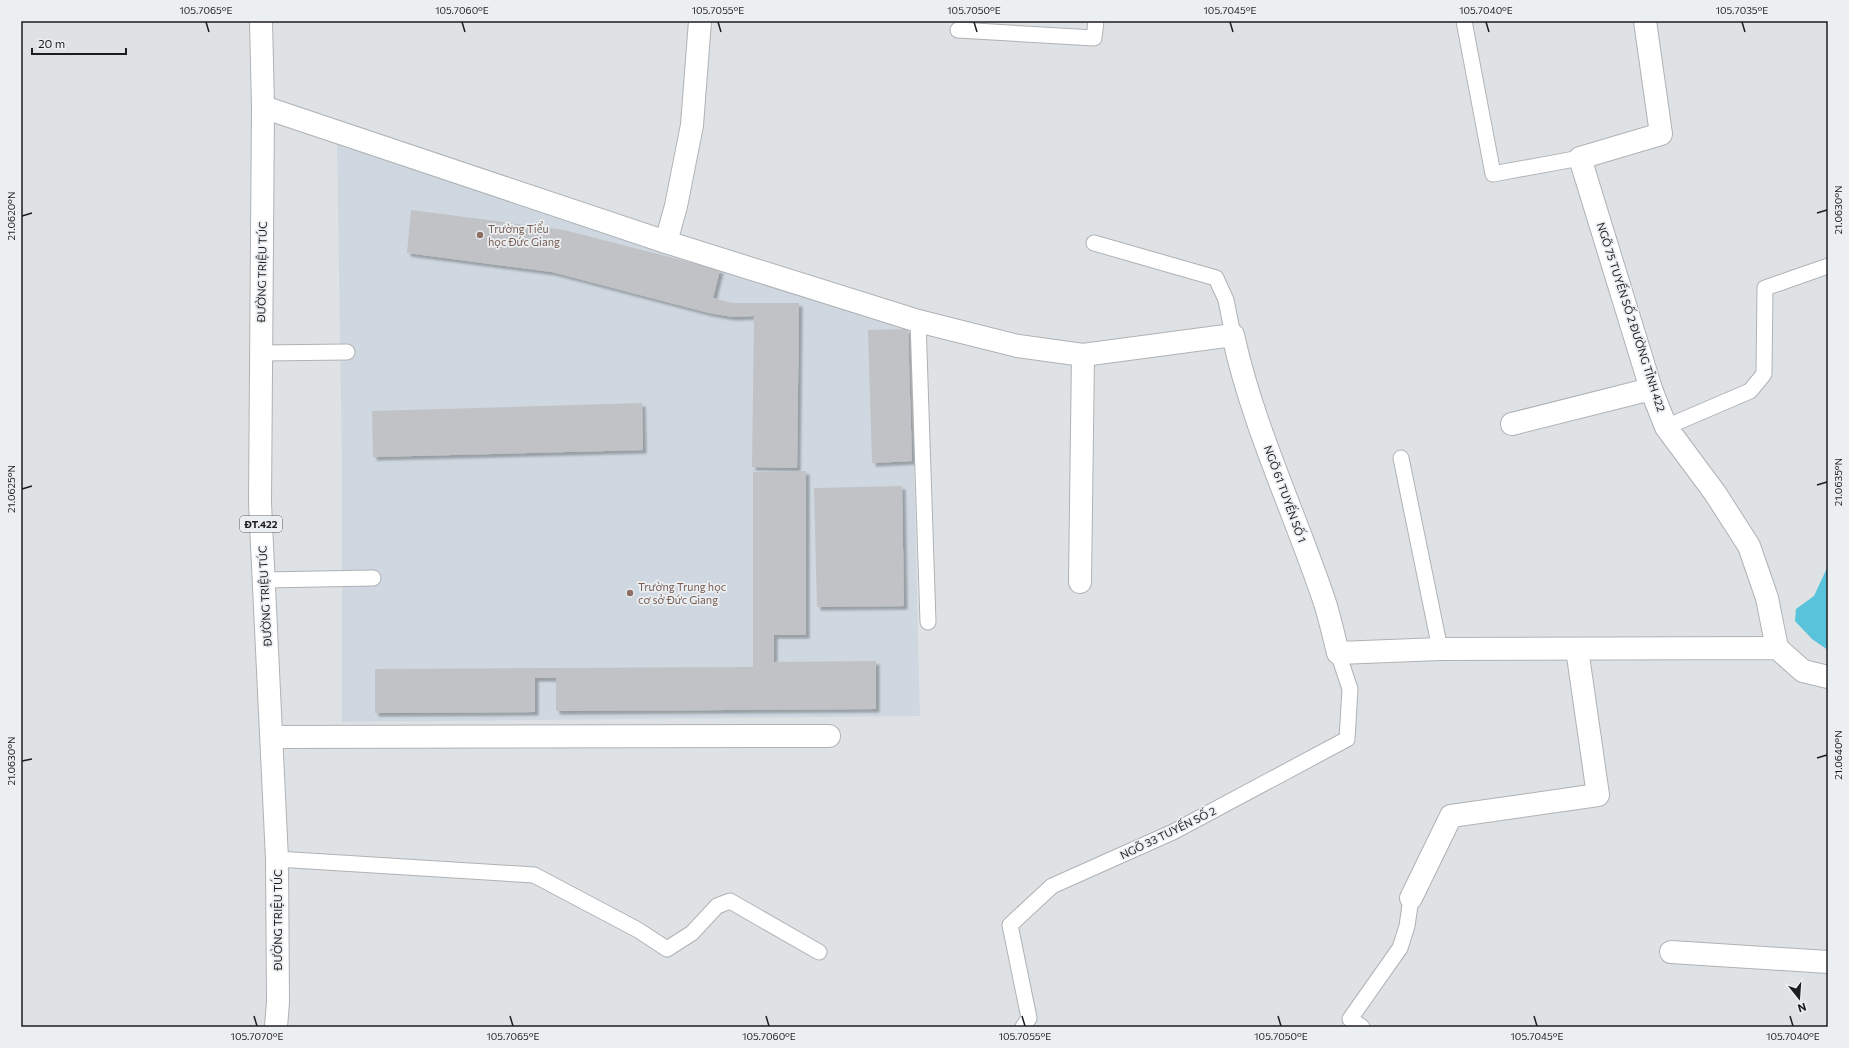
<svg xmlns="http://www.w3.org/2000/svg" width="1849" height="1048" font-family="Commissioner,sans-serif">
<defs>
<filter id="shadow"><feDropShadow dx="3.5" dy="3.5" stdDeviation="1" flood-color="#0004"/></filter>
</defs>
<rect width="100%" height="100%" fill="#dfe2e5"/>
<path fill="#cfd8e0" d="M337 141 908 329 914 470 920 716 342 722V467Z"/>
<path fill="#58c3da" d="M1828 566V650L1812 639 1795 621 1796 609 1814 596Z"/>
<g fill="#c0c2c5" filter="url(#shadow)">
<path d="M411 210 564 230 720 270 713 298 732 303H799L797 468 752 467 754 316 733 317 709 313 552 272 407 253Z"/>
<path d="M908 329 912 461 872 463 868 330Z"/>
<path d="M642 403 643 450 373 457 372 411Z"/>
<path d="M806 471V635H774V662L876 661V709L556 711V678H535V712L375 713V669L753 667V472Z"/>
<path d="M902 486 904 606 817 607 814 488Z"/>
</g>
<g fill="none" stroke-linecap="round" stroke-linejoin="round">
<defs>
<g id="service">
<path d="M1464 21 1493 174 1580 158"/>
<path d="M958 30 1094 38 1096 21"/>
<path d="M1094 243 1216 278 1226 300 1233 335"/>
<path d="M918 321 928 622"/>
<path d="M261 353 347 352"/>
<path d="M1666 427 1750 391 1764 374 1765 288 1828 266"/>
<path d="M1401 458 1440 649"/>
<path d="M264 580 373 578"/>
<path d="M277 859 534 875 638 930 667 949 692 933 717 906 730 901 819 952"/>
<path d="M1023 1027 1029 1018 1010 925 1052 886 1173 832 1347 739 1350 689 1338 653"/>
<path d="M1362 1027 1350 1019 1400 948 1407 926 1411 898"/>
</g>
<g id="minor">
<path d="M1645 21 1661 134 1580 158 1651 389 1666 427 1715 493 1749 546 1767 598 1777 648"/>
<path d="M263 107 666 242 918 321 1018 346 1083 355 1233 335C1253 427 1295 513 1325 603 1330 619 1334 637 1338 653L1440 649 1777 648 1803 671 1828 677"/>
<path d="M666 242 676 206 692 125 700 21"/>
<path d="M1512 424 1651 389"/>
<path d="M1080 582 1083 355"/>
<path d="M273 737 829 736"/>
<path d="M1411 898 1451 816 1598 795 1577 649"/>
<path d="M1671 952 1828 962"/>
</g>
<path id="primary" d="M261 21 263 107 260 503 277 859 278 1002 276 1027"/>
</defs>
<use href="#service" stroke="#afb2b5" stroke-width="17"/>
<use href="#minor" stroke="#afb2b5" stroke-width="24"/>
<use href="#primary" stroke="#afb2b5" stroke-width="24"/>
<use href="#service" stroke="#fff" stroke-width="15"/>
<use href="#minor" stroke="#fff" stroke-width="22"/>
<use href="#primary" stroke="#fff" stroke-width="22"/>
</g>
<path fill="none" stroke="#1c1d1e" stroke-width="1.5" d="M206 22 209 32M462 22 465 32M718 22 721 32M974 22 977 32M1230 22 1233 32M1486 22 1489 32M1742 22 1745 32M1817 213 1827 210M22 216 32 213M1817 485 1827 482M22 489 32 486M1817 758 1827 755M22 761 32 759M254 1016 257 1026M510 1016 513 1026M766 1016 769 1026M1022 1016 1025 1026M1278 1016 1281 1026M1534 1016 1537 1026M1790 1016 1793 1026"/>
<g fill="#8d6e63" stroke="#eceff2" stroke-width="1.5">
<circle cx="480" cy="235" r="4"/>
<circle cx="630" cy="593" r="4"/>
</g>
<g text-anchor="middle" stroke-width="3.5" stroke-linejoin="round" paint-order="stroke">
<rect fill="#eceff2" stroke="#5a5c5e" stroke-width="1" x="240" y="516" width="42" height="16" rx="3"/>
<g font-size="10" font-weight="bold" fill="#1c1d1e">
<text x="261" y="528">ĐT.422</text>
</g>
<g font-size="11" fill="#785e54" stroke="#eceff2" text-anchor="start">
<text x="488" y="233">Trường Tiểu<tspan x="488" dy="13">học Đức Giang</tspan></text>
<text x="638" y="591">Trường Trung học<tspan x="638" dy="13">cơ sở Đức Giang</tspan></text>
</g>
<g font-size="11" fill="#1c1d1e" stroke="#eceff2">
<text transform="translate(262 272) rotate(-89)" y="4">ĐƯỜNG TRIỆU TÚC</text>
<text transform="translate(1631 317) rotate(72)" y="4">NGÕ 75 TUYẾN SỐ 2 ĐƯỜNG TỈNH 422</text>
<text transform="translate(1285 494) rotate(70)" y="4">NGÕ 61 TUYẾN SỐ 1</text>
<text transform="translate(265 596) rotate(-93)" y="4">ĐƯỜNG TRIỆU TÚC</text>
<text transform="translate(1168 833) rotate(-26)" y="4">NGÕ 33 TUYẾN SỐ 2</text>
<text transform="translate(278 920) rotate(-90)" y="4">ĐƯỜNG TRIỆU TÚC</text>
</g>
</g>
<rect width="1849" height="1048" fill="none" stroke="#eceff2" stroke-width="44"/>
<g transform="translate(1799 998) rotate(163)" stroke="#eceff2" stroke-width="3" paint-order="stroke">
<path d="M0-3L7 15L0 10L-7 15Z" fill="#1c1d1e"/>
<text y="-6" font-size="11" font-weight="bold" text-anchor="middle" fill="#1c1d1e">N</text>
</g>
<path d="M32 48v6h94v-6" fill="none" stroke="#1c1d1e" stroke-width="2"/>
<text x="38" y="48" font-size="12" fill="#1c1d1e" stroke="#eceff2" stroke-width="3" paint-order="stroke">20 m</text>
<rect x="22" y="22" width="1805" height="1004" fill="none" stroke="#1c1d1e" stroke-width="1.5"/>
<g font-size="10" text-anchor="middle" fill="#1c1d1e">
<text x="206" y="14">105.7065°E</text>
<text x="462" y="14">105.7060°E</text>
<text x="718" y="14">105.7055°E</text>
<text x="974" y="14">105.7050°E</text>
<text x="1230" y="14">105.7045°E</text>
<text x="1486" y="14">105.7040°E</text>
<text x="1742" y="14">105.7035°E</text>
<text transform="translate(1838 210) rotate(-90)" y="4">21.0630°N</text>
<text transform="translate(11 216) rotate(-90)" y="4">21.0620°N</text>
<text transform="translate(1838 482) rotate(-90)" y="4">21.0635°N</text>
<text transform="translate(11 489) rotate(-90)" y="4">21.0625°N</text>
<text transform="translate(1838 755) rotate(-90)" y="4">21.0640°N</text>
<text transform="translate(11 761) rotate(-90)" y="4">21.0630°N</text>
<text x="257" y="1040">105.7070°E</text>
<text x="513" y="1040">105.7065°E</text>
<text x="769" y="1040">105.7060°E</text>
<text x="1025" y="1040">105.7055°E</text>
<text x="1281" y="1040">105.7050°E</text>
<text x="1537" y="1040">105.7045°E</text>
<text x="1793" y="1040">105.7040°E</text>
</g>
</svg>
